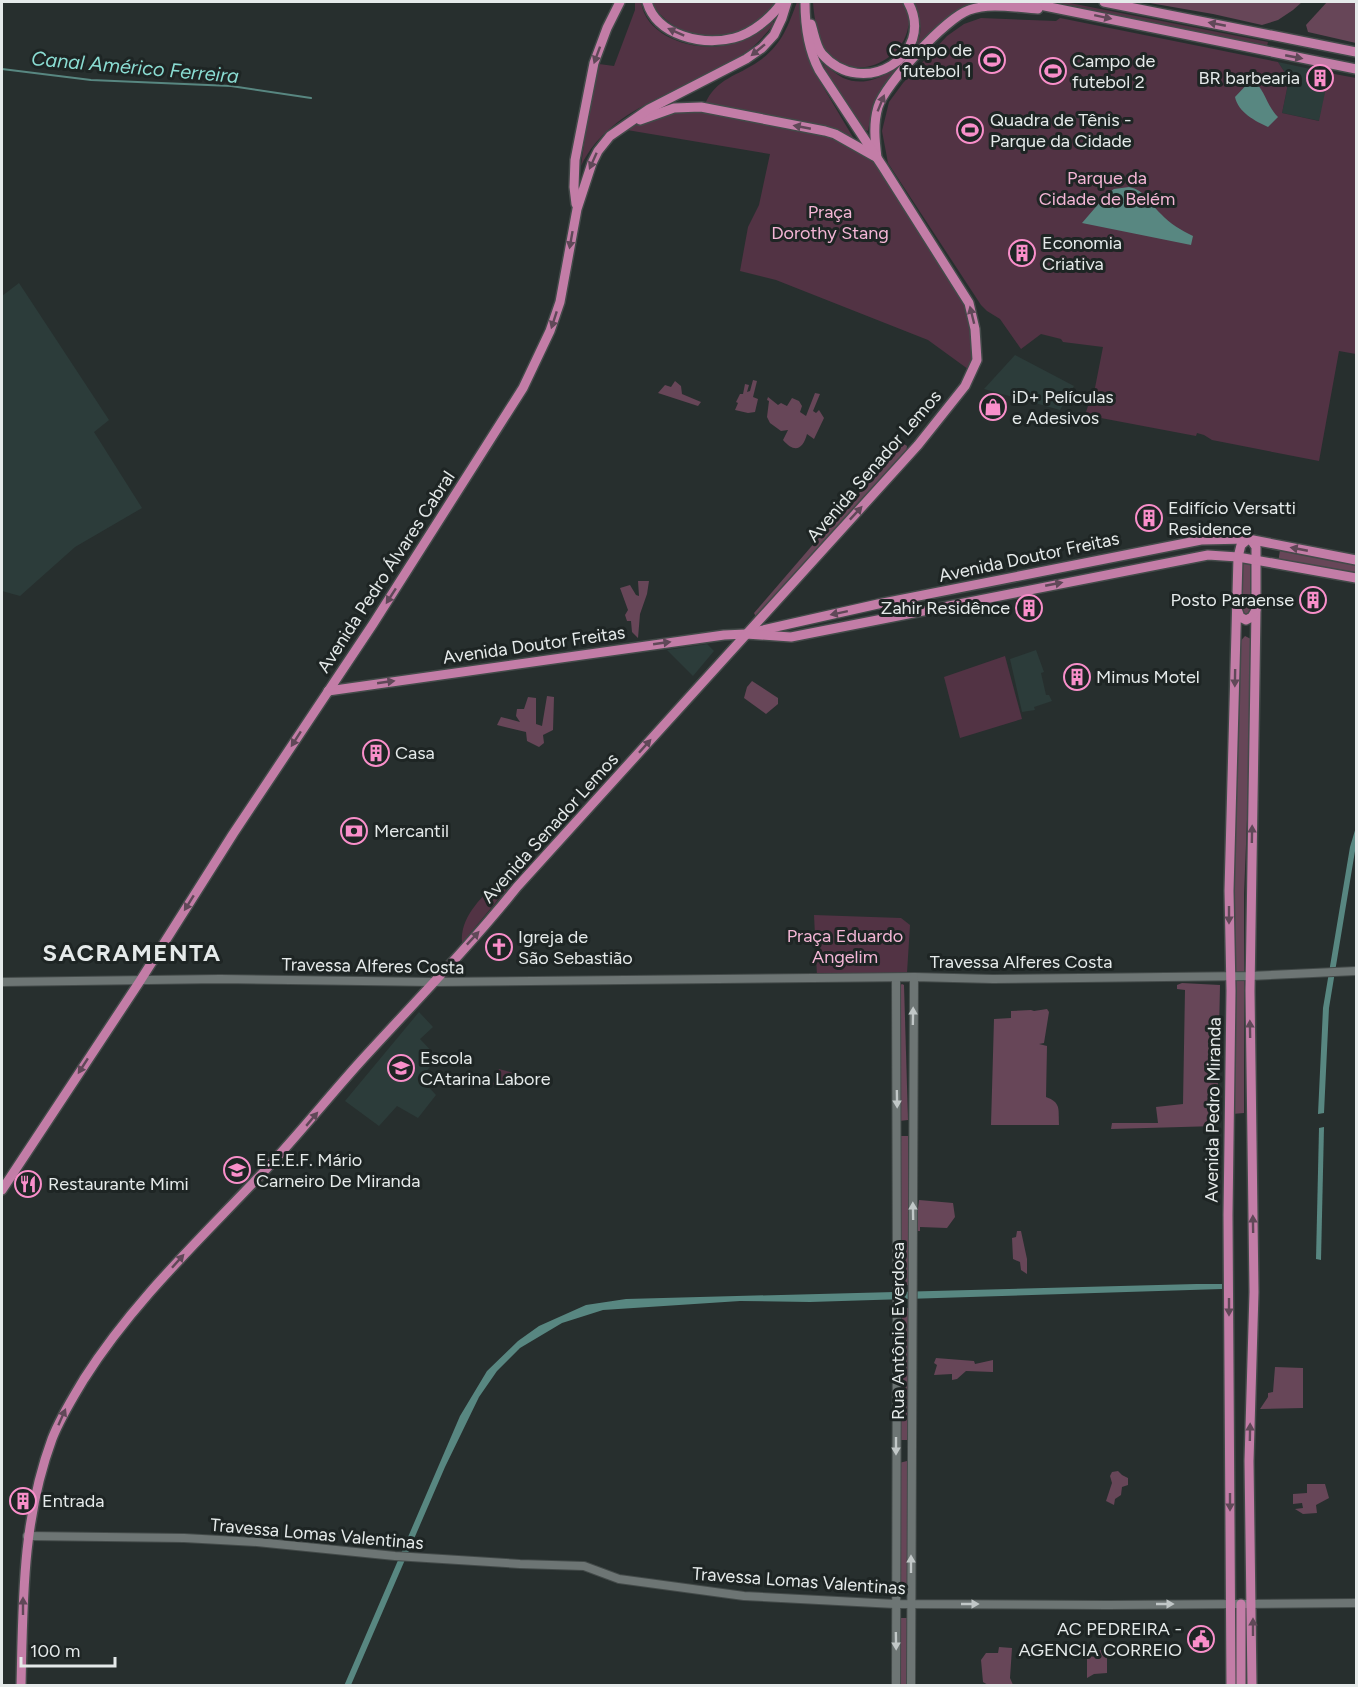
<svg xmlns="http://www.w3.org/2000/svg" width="1358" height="1687" font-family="Figtree,sans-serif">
<rect width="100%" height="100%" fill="#272f2e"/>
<g fill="#2c3c3a">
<path d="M1278 62 1329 73 1320 121 1282 113 1289 79Z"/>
<path d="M19 283 109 420 94 432 142 508 75 547 20 596 2 591V296Z"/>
<path d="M1015 355 1074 386 1060 410 984 389Z"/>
<path d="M707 644 714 651 693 676 667 650Z"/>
<path d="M1036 650 1044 672 1041 673 1046 695H1049L1052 701 1034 707 1035 710 1022 712 1010 659Z"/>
<path d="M419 1012 433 1027 420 1039 438 1058 420 1078 436 1095 418 1118 397 1106 379 1126 345 1101Z"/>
</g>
<g fill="#523344">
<path d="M635 2H641C646 38 696 52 727 45 745 41 759 32 772 20L774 24C765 35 756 45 745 53 691 92 613 101 581 166L589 107 599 64 614 66 635 10Z"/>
<path d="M653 2H776C754 37 703 48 670 23 663 17 655 11 653 2Z"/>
<path d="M797 2H799L801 30 813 70 854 139 817 124 705 104C716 78 738 76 759 61 782 45 788 26 797 2Z"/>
<path d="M813 2H902C904 6 910 13 910 18 911 21 909 24 908 28 902 61 855 83 829 54 818 42 814 18 813 2Z"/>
<path d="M912 2H992L963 10 928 36 884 84 873 104 868 131 865 130 829 78 823 64C829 68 836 74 843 78 868 89 894 73 908 53 912 48 917 43 919 38 923 26 918 12 912 2Z"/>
<path d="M1047 2H1065L1268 42 1267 46Z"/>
<path d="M981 18 1056 21 1060 18 1278 62 1289 79 1282 113 1319 121 1329 73 1356 78V354L1339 351 1319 461 1212 440 1204 435 1197 433 1196 436 1085 415 1089 403H1092L1103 347 1063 342 1061 339 1041 334 1021 349 1000 319 987 311 981 305 888 163 882 131 889 102 903 83 947 36 964 24Z"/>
<path d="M687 108 834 134 881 166 963 293 975 329 972 372 928 340 776 280 740 271 748 227 759 205 770 154 627 130 654 115Z"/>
<path d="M1005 656 1022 719 960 738 944 677Z"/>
<path d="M496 882 506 890 462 943C460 917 480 900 496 882Z"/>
<path d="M814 915 901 918 910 925 907 973 817 976Z"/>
<path d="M499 1069 535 1079 528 1085 495 1086 493 1084Z"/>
</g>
<g fill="#674658">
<path d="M1144 2H1302L1293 10 1278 20 1262 25 1213 14Z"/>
<path d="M1327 2H1356V43L1308 32 1306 25Z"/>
<path d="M753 380 757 381 753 397 758 399 755 412 748 413 735 410 738 403 736 402 740 394H743L745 384 749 385 747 392 750 391Z"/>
<path d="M675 381 681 386 682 394 701 402 698 406 658 393 665 385 671 387Z"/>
<path d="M815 393 820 394 813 411 816 413 819 410 824 418 814 439 807 434C803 450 794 453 783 440L788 430 781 431 770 423 767 417 769 401 767 400 768 397 778 405 781 403 787 406 792 398 799 401 802 406 800 412 806 416Z"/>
<path d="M904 444 907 446 906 454 757 619 754 613 829 526Z"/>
<path d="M1280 550 1356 564V576L1278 563Z"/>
<path d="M1243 562 1252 564V612L1244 616 1239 608Z"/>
<path d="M638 581H649L647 594 640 614 638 638 632 632 631 621H627L625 615 628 610 620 588 630 585 636 595 639 596Z"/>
<path d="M1245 636 1251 639 1254 647 1244 894V1113L1232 1114V960L1238 644Z"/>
<path d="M752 681 778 698V704L766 714 744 698 747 687Z"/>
<path d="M547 696 554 697 553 730 543 735 544 743 539 747 527 741 526 732 497 725 501 717 520 722 516 716 517 709H524L528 697 536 698V724L542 726Z"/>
<path d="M1182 983 1220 985 1217 1126 1111 1129 1112 1123H1158L1156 1107 1183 1104 1185 990 1177 989V985Z"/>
<path d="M902 984 904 985 908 1120 899 1121V986Z"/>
<path d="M1047 1009 1049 1012 1044 1043 1039 1044 1047 1046 1046 1097C1062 1103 1058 1110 1059 1125H991L994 1019 1011 1018V1011L1031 1010 1034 1011Z"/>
<path d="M898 1136H908L909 1285 899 1286Z"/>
<path d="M919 1200 953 1203 955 1217 947 1228 920 1227V1231H915Z"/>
<path d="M1017 1231H1021L1027 1259V1274L1021 1270 1020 1262 1013 1259 1012 1238 1016 1237Z"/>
<path d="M899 1308H910L909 1440H899Z"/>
<path d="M936 1358 974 1361 975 1364 993 1360V1372L966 1371 957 1379 952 1380V1374L934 1375 937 1365 934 1363Z"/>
<path d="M1275 1367 1303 1368V1408L1260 1409 1268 1397V1393L1273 1392Z"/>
<path d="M907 1461V1595L899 1596V1463Z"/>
<path d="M1118 1471 1122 1475 1128 1478V1485L1122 1487 1121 1495 1115 1499 1114 1505 1106 1501 1112 1483 1110 1476 1112 1472Z"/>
<path d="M1307 1484H1325L1329 1498 1316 1505 1317 1513 1303 1514 1295 1509 1303 1508 1302 1503 1293 1504V1494L1307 1493Z"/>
<path d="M898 1618H908L907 1685H898Z"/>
<path d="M999 1647 1012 1648 1010 1678 1013 1685H988L983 1682 981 1660 986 1653H998Z"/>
<path d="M1099 1650H1107V1673L1094 1674 1087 1678V1656L1096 1657Z"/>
</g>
<g fill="#588781">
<path d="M1252 79C1265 89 1266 105 1278 117L1268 127C1255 121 1238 112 1235 97Z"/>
<path d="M1129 187C1145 190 1150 204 1161 214 1170 224 1181 230 1193 236L1191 245 1082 223 1107 194 1114 189Z"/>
<path d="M1356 827V845L1329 1008 1324 1113 1318 1114 1323 1008 1350 847Z"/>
<path d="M1324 1127 1321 1260 1316 1259 1319 1128Z"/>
<path d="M1196 1284H1222V1289L810 1302 740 1301 603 1310 562 1323 520 1348 497 1371 479 1397 445 1467 351 1685 344 1686 460 1416 487 1371 518 1341 539 1326 586 1305 626 1299Z"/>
</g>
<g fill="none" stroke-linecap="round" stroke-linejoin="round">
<path stroke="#588781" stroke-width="2" d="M2 69 91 80 231 86 311 98"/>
<defs>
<g id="minor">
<path d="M896 978 897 1290 896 1686"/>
<path d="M2 982 220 979 434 982 914 977 993 979 1250 976 1356 971"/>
<path d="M27 1536 184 1538 257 1542 395 1556 520 1564 584 1566 619 1579 744 1596 895 1604 1108 1605 1356 1603"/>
<path d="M911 1686 914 977"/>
</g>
<g id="major">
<path d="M647 2C657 36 703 46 734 38 753 33 772 17 782 2"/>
<path d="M1025 2 1356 69"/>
<path d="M1104 2 1356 52"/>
<path d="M811 24C814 33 816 47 822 54 863 101 937 55 908 2"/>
<path d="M640 120 674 108 701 107 825 131 835 134 874 156"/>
<path d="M877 158C875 141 873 124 878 107 885 84 946 18 969 10 990 2 1017 8 1038 9"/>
<path d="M576 204 574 187 575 160 594 63 607 28 620 2"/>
<path d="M1251 540 1256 547V610L1250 991 1254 1292 1249 1461 1252 1686"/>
<path d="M1237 609 1240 617 1246 620 1252 617 1256 610"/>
<path d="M754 632 878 604 1201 540 1248 539 1356 560"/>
<path d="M328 691 724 635 746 634 791 637 1208 555 1238 557 1356 578"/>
<path d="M2 1190 140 981 233 834 373 624 523 388 550 331 560 302 577 209 592 163 598 151 610 136 649 109 746 59 762 48 774 35 782 18 787 2"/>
<path d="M1241 1604V1686"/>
<path d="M21 1686C23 1601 22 1520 52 1439 60 1418 72 1399 84 1379 131 1305 193 1246 253 1183 291 1144 324 1102 360 1062 413 1004 468 948 517 887L918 445 965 386 977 360 975 329 969 303 883 167 819 70C808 49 805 25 805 2"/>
<path d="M1231 1686 1228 1215 1231 991 1229 891 1238 557 1241 545 1248 539"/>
</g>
</defs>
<use href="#minor" stroke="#434a49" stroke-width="10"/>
<use href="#major" stroke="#434a49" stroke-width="12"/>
<use href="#minor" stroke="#6d7574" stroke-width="8"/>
<use href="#major" stroke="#c37da7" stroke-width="9"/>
</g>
<defs><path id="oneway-solid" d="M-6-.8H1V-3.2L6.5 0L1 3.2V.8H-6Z" transform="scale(1.5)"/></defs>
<g fill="#604858">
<use href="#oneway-solid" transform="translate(1103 17) rotate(12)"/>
<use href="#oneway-solid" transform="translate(1217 24) rotate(-169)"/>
<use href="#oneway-solid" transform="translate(676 32) rotate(-156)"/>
<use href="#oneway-solid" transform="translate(758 50) rotate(141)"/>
<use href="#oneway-solid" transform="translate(597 55) rotate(110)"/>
<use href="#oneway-solid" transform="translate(1294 57) rotate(11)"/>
<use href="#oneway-solid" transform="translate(881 103) rotate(-68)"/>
<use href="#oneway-solid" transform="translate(802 127) rotate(-169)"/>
<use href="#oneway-solid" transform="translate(593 161) rotate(114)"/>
<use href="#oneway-solid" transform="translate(571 240) rotate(100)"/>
<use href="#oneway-solid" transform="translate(972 315) rotate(-104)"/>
<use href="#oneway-solid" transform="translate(554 320) rotate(108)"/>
<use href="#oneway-solid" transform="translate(856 513) rotate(-47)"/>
<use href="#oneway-solid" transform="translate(1299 549) rotate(-169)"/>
<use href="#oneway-solid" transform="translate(1054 584) rotate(-11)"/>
<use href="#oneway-solid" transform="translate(391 596) rotate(123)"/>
<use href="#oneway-solid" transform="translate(839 613) rotate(168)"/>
<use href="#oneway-solid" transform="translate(662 643) rotate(-8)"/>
<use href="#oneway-solid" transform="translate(1235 678) rotate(91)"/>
<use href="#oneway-solid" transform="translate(386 682) rotate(-8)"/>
<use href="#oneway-solid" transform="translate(296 739) rotate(123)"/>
<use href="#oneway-solid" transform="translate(645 746) rotate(-48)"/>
<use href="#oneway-solid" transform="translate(1252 834) rotate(-89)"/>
<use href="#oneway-solid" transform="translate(189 903) rotate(122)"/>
<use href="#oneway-solid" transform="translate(1229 915) rotate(90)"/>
<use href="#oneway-solid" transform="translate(473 938) rotate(-47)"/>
<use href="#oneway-solid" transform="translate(1250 1029) rotate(-91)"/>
<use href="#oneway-solid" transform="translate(83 1066) rotate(123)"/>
<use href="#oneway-solid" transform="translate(312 1119) rotate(-50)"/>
<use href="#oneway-solid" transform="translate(1253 1224) rotate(-91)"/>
<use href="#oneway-solid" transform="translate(178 1261) rotate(-48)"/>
<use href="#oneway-solid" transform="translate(1229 1307) rotate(90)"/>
<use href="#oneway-solid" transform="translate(62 1417) rotate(-66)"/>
<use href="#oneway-solid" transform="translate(1250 1432) rotate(-89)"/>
<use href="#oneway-solid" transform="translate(1230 1502) rotate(90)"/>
<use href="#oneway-solid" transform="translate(23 1606) rotate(-90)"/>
<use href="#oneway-solid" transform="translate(1253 1627) rotate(-90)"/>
</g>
<g fill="#c1c7c7">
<use href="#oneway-solid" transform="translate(913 1016) rotate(-89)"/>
<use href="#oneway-solid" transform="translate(897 1099) rotate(89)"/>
<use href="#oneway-solid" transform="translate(913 1211) rotate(-91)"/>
<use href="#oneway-solid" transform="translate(896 1446) rotate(90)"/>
<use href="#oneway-solid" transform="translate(911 1564) rotate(-90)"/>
<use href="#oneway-solid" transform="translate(970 1604)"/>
<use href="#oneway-solid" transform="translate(1165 1604)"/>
<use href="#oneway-solid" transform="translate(896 1641) rotate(89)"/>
</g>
<defs>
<symbol id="stadium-ring" viewBox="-11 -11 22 22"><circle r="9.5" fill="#1e2524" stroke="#f98fca" stroke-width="1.5"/><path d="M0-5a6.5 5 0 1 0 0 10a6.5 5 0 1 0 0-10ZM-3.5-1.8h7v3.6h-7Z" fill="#f98fca"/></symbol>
<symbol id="building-ring" viewBox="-11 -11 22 22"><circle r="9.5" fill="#1e2524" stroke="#f98fca" stroke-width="1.5"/><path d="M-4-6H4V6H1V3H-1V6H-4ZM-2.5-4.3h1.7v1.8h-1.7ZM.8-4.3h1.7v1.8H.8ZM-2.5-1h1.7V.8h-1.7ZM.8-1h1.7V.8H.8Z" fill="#f98fca"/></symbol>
<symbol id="shop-ring" viewBox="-11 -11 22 22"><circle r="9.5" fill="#1e2524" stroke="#f98fca" stroke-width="1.5"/><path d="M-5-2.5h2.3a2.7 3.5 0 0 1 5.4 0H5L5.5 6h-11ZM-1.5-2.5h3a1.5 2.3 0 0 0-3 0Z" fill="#f98fca"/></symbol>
<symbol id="bank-ring" viewBox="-11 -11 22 22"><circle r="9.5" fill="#1e2524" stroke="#f98fca" stroke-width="1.5"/><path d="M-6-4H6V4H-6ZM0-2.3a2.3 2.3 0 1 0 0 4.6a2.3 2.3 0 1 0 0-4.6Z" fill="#f98fca"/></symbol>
<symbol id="church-ring" viewBox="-11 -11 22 22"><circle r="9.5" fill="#1e2524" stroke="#f98fca" stroke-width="1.5"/><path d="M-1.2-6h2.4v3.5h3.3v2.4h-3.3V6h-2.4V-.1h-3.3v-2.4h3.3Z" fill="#f98fca"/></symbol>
<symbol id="school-ring" viewBox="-11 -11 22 22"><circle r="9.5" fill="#1e2524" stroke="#f98fca" stroke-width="1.5"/><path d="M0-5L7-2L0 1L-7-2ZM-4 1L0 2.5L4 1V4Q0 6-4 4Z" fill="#f98fca"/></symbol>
<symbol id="restaurant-ring" viewBox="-11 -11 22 22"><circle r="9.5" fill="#1e2524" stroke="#f98fca" stroke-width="1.5"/><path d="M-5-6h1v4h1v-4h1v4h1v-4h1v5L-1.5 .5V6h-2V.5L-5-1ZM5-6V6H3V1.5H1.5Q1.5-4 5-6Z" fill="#f98fca"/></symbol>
<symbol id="civic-ring" viewBox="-11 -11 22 22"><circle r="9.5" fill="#1e2524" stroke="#f98fca" stroke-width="1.5"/><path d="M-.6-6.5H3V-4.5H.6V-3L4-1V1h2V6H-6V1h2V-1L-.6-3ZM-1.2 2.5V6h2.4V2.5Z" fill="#f98fca"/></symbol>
</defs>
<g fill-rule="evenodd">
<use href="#stadium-ring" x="977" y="45" width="30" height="30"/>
<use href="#stadium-ring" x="1038" y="56" width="30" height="30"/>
<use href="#building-ring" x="1305" y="63" width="30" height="30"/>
<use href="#stadium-ring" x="955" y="115" width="30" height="30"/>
<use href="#building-ring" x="1007" y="238" width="30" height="30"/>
<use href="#shop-ring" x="978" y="392" width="30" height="30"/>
<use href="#building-ring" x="1134" y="503" width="30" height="30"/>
<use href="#building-ring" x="1298" y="585" width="30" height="30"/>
<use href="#building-ring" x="1014" y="593" width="30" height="30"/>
<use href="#building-ring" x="1062" y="662" width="30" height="30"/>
<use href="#building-ring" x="361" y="738" width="30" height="30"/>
<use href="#bank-ring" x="339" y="816" width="30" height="30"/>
<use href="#church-ring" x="484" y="932" width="30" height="30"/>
<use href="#school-ring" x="386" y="1053" width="30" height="30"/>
<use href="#school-ring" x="222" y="1155" width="30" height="30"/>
<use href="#restaurant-ring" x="13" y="1169" width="30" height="30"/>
<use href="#building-ring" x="8" y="1486" width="30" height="30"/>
<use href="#civic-ring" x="1186" y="1624" width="30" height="30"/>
</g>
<g text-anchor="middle" stroke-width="6" stroke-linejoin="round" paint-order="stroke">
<g font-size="18" fill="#e5eaea" stroke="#1e2524" text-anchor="start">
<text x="972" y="56" text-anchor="end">Campo de<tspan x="972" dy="21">futebol 1</tspan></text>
<text x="1072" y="67">Campo de<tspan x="1072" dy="21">futebol 2</tspan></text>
<text x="1300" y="84" text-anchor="end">BR barbearia</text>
<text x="990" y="126">Quadra de Tênis -<tspan x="990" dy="21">Parque da Cidade</tspan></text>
<text x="1042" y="249">Economia<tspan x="1042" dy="21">Criativa</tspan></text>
<text x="1012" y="403">iD+ Películas<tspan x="1012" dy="21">e Adesivos</tspan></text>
<text x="1168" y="514">Edifício Versatti<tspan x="1168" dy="21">Residence</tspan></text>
<text x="1294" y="606" text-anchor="end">Posto Paraense</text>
<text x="1010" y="614" text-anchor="end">Zahir Residênce</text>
<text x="1096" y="683">Mimus Motel</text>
<text x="395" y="759">Casa</text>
<text x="374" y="837">Mercantil</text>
<text x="518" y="943">Igreja de<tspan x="518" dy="21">São Sebastião</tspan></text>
<text x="420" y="1064">Escola<tspan x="420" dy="21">CAtarina Labore</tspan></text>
<text x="256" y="1166">E.E.E.F. Mário<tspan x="256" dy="21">Carneiro De Miranda</tspan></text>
<text x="48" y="1190">Restaurante Mimi</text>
<text x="42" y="1507">Entrada</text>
<text x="1182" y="1635" text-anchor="end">AC PEDREIRA -<tspan x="1182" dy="21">AGENCIA CORREIO</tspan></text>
</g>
<g font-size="18" fill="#f4b6d6" stroke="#1e2524">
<text x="1107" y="184">Parque da<tspan x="1107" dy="21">Cidade de Belém</tspan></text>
<text x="830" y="218">Praça<tspan x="830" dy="21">Dorothy Stang</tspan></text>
<text x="845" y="942">Praça Eduardo<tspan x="845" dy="21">Angelim</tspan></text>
</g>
<g font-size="18" fill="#e5eaea" stroke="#1e2524">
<text transform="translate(874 466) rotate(-49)" y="6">Avenida Senador Lemos</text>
<text transform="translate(1029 557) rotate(-12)" y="6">Avenida Doutor Freitas</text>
<text transform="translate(386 572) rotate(-57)" y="6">Avenida Pedro Álvares Cabral</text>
<text transform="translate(534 645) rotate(-8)" y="6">Avenida Doutor Freitas</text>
<text transform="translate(550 828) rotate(-48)" y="6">Avenida Senador Lemos</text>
<text x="1021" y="968">Travessa Alferes Costa</text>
<text transform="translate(373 966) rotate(1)" y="6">Travessa Alferes Costa</text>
<text transform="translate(1213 1110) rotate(-89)" y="6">Avenida Pedro Miranda</text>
<text transform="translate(898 1331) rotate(-90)" y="6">Rua Antônio Everdosa</text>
<text transform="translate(317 1534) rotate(5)" y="6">Travessa Lomas Valentinas</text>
<text transform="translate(799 1581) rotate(4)" y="6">Travessa Lomas Valentinas</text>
</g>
<g font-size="20" font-style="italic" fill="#8adcd2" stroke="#1e2524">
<text transform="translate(135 67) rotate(5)" y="7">Canal Américo Ferreira</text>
</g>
<g font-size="24" font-weight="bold" letter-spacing="1.5" fill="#e5eaea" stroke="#1e2524">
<text x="132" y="961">SACRAMENTA</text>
</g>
</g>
<rect width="1358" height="1687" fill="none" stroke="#e5eaea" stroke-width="6"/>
<path d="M21 1657v9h94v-9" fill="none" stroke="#e5eaea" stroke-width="3"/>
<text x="30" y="1657" font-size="18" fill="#e5eaea" stroke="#1e2524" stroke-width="4.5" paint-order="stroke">100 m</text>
</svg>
